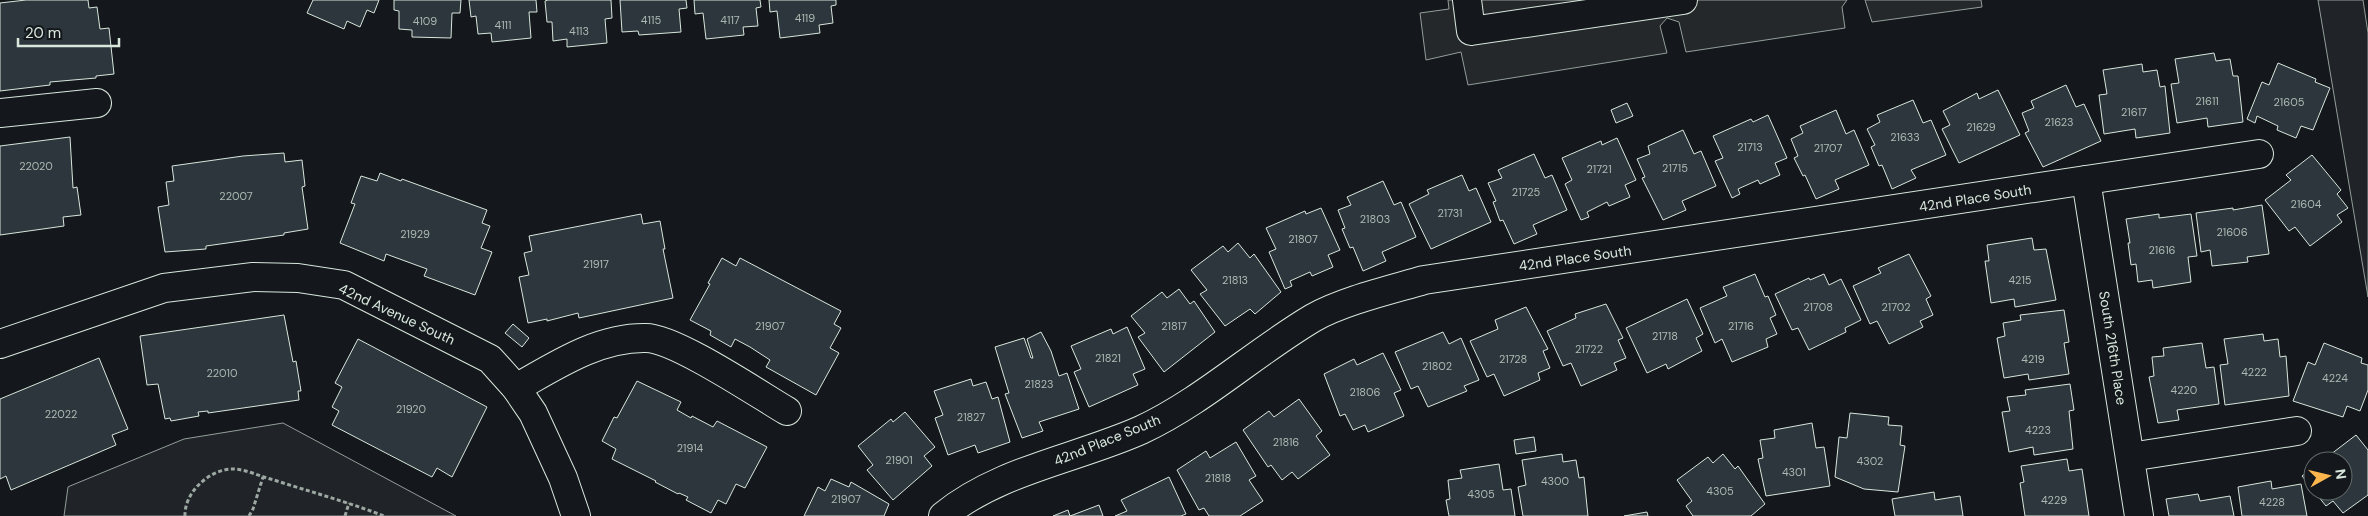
<svg xmlns="http://www.w3.org/2000/svg" width="2368" height="516" font-family="'DM Sans',sans-serif">
<rect width="100%" height="100%" fill="#14181c"/>
<g fill="#202428" stroke="#939e99">
<path d="M2318 0H2363L2368 33V297Z"/>
<path d="M283 423 456 516H64L68 487 70 486 184 439Z"/>
</g>
<g fill="#24282b" stroke="#939e99">
<path d="M1448 0H1847L1842 7 1845 28 1686 52 1679 22 1667 18 1660 26 1667 53 1468 85 1461 52 1426 60 1420 13 1449 9Z"/>
<path d="M1865 0H1981L1982 7 1872 22Z"/>
</g>
<g fill="#2c363c" stroke="#d8e6dc">
<path d="M26 0H88L89 8 97 7 100 29 109 28 114 74 96 76V78L50 82V85L0 91V3Z"/>
<path d="M313 0H379L374 13 367 10 360 27 347 21 344 29 307 13Z"/>
<path d="M394 0H461L460 13H452L451 38 412 37V30L399 29V11L394 10Z"/>
<path d="M469 0H536L537 12H529L531 38 492 42 491 33 478 34 476 16 471 17Z"/>
<path d="M548 0H611L612 18 605 19 607 43 567 47V39L553 41 552 22H547L545 1Z"/>
<path d="M620 0H686L687 8 679 9 681 32 639 35 638 31 622 32Z"/>
<path d="M694 0H760L761 7 756 8 758 26 743 27 744 35 706 39 703 13 695 14Z"/>
<path d="M769 0H836V5L831 6 833 23 819 25 820 33 780 38 777 11 770 12Z"/>
<path d="M2214 53 2216 61 2230 59 2233 76H2238L2243 122 2208 127 2207 118 2177 123 2171 84 2179 83 2175 59Z"/>
<path d="M2278 63 2316 79 2315 82 2330 88 2313 130 2301 126 2296 138 2277 130 2278 126 2257 116 2255 123 2247 119 2262 82 2269 85Z"/>
<path d="M2142 64 2143 72 2157 70 2160 87 2165 86 2170 133 2136 138 2135 129 2104 134 2099 95 2107 94 2103 70Z"/>
<path d="M2066 85 2076 107 2084 104 2101 141 2043 167 2025 133 2029 131 2022 113 2034 108 2031 101Z"/>
<path d="M1998 90 2020 135 1959 163 1942 129 1950 125 1943 111 1977 93 1979 99Z"/>
<path d="M1913 100 1923 123 1931 120 1946 155 1911 170 1916 178 1892 189 1882 165 1879 166 1871 147 1875 145 1867 129 1880 122 1877 115Z"/>
<path d="M1627 103 1633 116 1616 123 1611 110Z"/>
<path d="M1836 110 1846 134 1854 130 1869 165 1835 180 1839 189 1816 199 1805 175 1803 176 1794 158 1798 156 1791 139 1803 133 1800 126Z"/>
<path d="M1768 115 1787 158 1775 163 1780 175 1760 184 1758 180 1738 189 1740 194 1732 198 1715 161 1723 158 1713 136 1751 119 1753 122Z"/>
<path d="M1683 130 1694 154 1701 151 1716 186 1682 201 1686 210 1663 220 1642 178 1645 177 1637 159 1650 154 1648 146Z"/>
<path d="M70 137 73 188 77 187 81 215 63 217 64 226 0 235V146Z"/>
<path d="M1617 138 1636 180 1625 185 1630 197 1609 206 1607 202 1587 212 1589 217 1581 220 1565 184 1572 180 1562 158 1601 141 1602 145Z"/>
<path d="M284 153 285 162 302 160 305 186 302 187 308 229 284 233V235L206 246V249L165 252 158 207 169 205 166 182 174 181 172 166 243 156Z"/>
<path d="M1534 154 1545 178 1552 175 1567 210 1533 225 1537 234 1514 244 1503 220 1500 221 1493 202 1496 201 1488 183 1502 178 1498 170Z"/>
<path d="M2312 155 2341 190 2337 194 2348 208 2337 215 2342 222 2310 246 2295 227 2289 231 2265 200 2291 180 2286 175Z"/>
<path d="M380 173 401 181 402 179 487 210 482 223 490 226 481 248 492 252 475 295 424 276 427 269 386 254 384 261 340 243 355 204 351 203 361 176 377 181Z"/>
<path d="M1462 175 1469 191 1476 188 1491 222 1431 249 1409 204 1429 194 1427 190Z"/>
<path d="M1383 181 1394 205 1401 202 1416 237 1382 252 1386 261 1363 271 1353 247 1350 248 1342 229 1345 228 1338 210 1351 205 1347 197Z"/>
<path d="M2262 205 2269 254 2247 257 2248 262 2212 266 2210 250 2201 252 2196 213 2233 208V210Z"/>
<path d="M1321 208 1340 250 1328 255 1333 267 1312 276 1310 272 1290 281 1292 286 1285 289 1269 252 1276 249 1266 228 1305 211 1306 214Z"/>
<path d="M641 214 643 224 660 221 665 249H663L673 298 579 318 578 313 547 321V319L528 323 519 277 529 275 524 253 532 251 529 236Z"/>
<path d="M2159 214V218L2191 214 2197 256 2188 257 2191 282 2153 288 2152 280 2138 282 2136 264 2131 265 2128 243H2130L2126 219Z"/>
<path d="M2032 238 2034 250 2046 249 2056 300 2015 307 2014 299 1991 303 1985 261H1989L1987 245Z"/>
<path d="M1238 243 1250 258 1254 254 1281 292 1255 314 1250 309 1225 326 1200 294 1207 290 1191 270 1223 246 1228 252Z"/>
<path d="M1909 254 1931 296 1926 299 1933 315 1920 321 1923 327 1889 344 1877 321 1870 324 1853 286 1881 273 1878 268Z"/>
<path d="M722 258 736 266 740 258 841 311 834 324 841 328 830 348 839 353 816 395 766 367 770 360 750 347 735 339 731 347 710 335 711 331 690 320 710 284 708 283Z"/>
<path d="M1755 274 1765 297 1768 296 1776 315 1770 318 1777 334 1766 339 1768 347 1732 362 1722 339 1715 343 1700 308 1727 296 1723 287Z"/>
<path d="M1824 274 1829 285 1841 279 1861 320 1845 328 1846 332 1809 350 1798 328 1792 330 1775 294 1809 278 1810 280Z"/>
<path d="M1179 289 1190 304 1194 301 1215 332 1164 372 1138 337 1145 333 1131 316 1162 292 1167 298Z"/>
<path d="M1687 299 1703 334 1696 338 1702 351 1668 369 1666 364 1647 373 1626 328Z"/>
<path d="M1606 304 1623 338 1618 340 1626 358 1614 363 1617 370 1581 386 1571 363 1563 366 1547 331 1576 318 1575 314Z"/>
<path d="M1526 307 1548 349 1543 351 1550 368 1538 373 1540 380 1504 396 1494 374 1487 377 1470 341 1498 329 1495 320Z"/>
<path d="M2064 310 2069 342 2064 343 2069 374 2029 380 2028 374 2004 378 1997 338 2005 336 2003 323 2021 320 2020 315Z"/>
<path d="M284 315 293 362 296 361 301 391H298L299 400 208 413V411L198 412 199 416 171 421 170 418 165 419 158 384 147 385 140 336Z"/>
<path d="M513 324 529 338 522 347 505 333Z"/>
<path d="M1127 327 1145 369 1133 374 1138 385 1089 407 1074 372 1081 369 1071 346 1111 329 1113 334Z"/>
<path d="M1041 332 1051 351 1059 376 1067 373 1079 409 1039 422 1043 431 1022 438 1005 394 1009 393 995 347 1024 338 1031 358H1033L1027 339Z"/>
<path d="M1443 332 1449 344 1461 338 1479 380 1464 386 1467 391 1428 407 1418 386 1411 389 1395 352Z"/>
<path d="M2263 334 2264 341 2278 339 2280 357 2286 356 2289 396 2225 405 2220 365 2228 364 2224 339Z"/>
<path d="M358 339 487 407 452 477 437 468 432 477 332 425 339 411 332 407 342 387 335 383Z"/>
<path d="M2202 343 2206 368 2214 367 2219 404 2177 410 2179 420 2158 423 2149 377 2154 376 2152 357 2164 356 2163 348Z"/>
<path d="M2324 343 2362 358 2361 363 2368 365V390L2360 411 2347 406 2343 417 2293 401 2308 362 2315 365Z"/>
<path d="M1383 353 1401 390 1394 393 1404 416 1368 432 1365 425 1353 430 1345 414 1340 416 1324 374 1354 359 1357 365Z"/>
<path d="M99 358 128 429 112 435 116 445 11 490 6 476 0 479V399Z"/>
<path d="M971 379 973 386 986 382 992 399 998 397 1010 442 978 453 975 445 948 455 935 418 943 415 934 391Z"/>
<path d="M637 381 681 402 677 410 691 418 692 416 713 427 717 421 767 447 745 488 736 484 726 504 718 500 711 513 686 500 688 497 679 493 678 494 655 482 656 481 612 459 616 449 602 441 614 417 617 418Z"/>
<path d="M2070 384 2074 410 2069 411 2073 449 2034 455 2033 447 2009 452 2002 412 2010 411 2007 397 2026 395 2025 390Z"/>
<path d="M1299 399 1322 431 1316 436 1330 455 1298 479 1292 472 1282 480 1271 465 1268 467 1243 430 1269 411 1274 417Z"/>
<path d="M905 412 935 447 924 456 932 466 893 500 867 470 873 465 858 446 891 419 893 422Z"/>
<path d="M1850 413 1889 417 1888 425 1902 426 1900 445 1905 446 1898 492 1864 489 1835 477 1839 437 1847 438Z"/>
<path d="M1812 423 1816 448 1824 447 1830 486 1766 496 1758 459 1763 458 1760 440 1775 438 1774 430Z"/>
<path d="M2356 435 2368 450V495L2343 513 2333 501 2326 506 2314 491H2343V461H2322Z"/>
<path d="M1534 437 1536 451 1516 454 1514 440Z"/>
<path d="M1236 442 1256 476 1249 480 1263 501 1240 516H1209L1204 508 1199 510 1177 470 1206 451 1210 458Z"/>
<path d="M1562 454 1563 462 1576 460 1579 478 1584 477 1588 516H1523L1518 487 1526 485 1522 460Z"/>
<path d="M1723 454 1735 469 1738 466 1765 504 1751 516H1693L1686 506 1692 501 1677 480 1708 457 1713 463Z"/>
<path d="M2067 459 2069 471 2082 469 2089 516H2025L2020 483 2024 482 2021 466Z"/>
<path d="M1499 464 1503 490 1511 489 1515 516H1449L1446 500 1450 499 1448 480 1462 478 1460 470Z"/>
<path d="M2313 468V489L2302 476Z"/>
<path d="M1169 477 1186 514 1181 516H1115L1127 511 1121 500Z"/>
<path d="M831 479 849 487 851 482 889 504 884 516H804L818 487 825 491Z"/>
<path d="M2271 481 2272 489 2301 484 2307 516H2242L2238 487Z"/>
<path d="M1934 492 1935 500 1960 496 1963 516H1895L1892 499Z"/>
<path d="M2198 494 2200 501 2230 496 2234 516H2169L2166 499Z"/>
<path d="M1099 505 1103 516H1070Z"/>
<path d="M1068 510 1070 516H1053Z"/>
<path d="M1647 512 1648 516H1624Z"/>
</g>
<g fill="none" stroke-linecap="round" stroke-linejoin="round">
<defs>
<g id="minor">
<path d="M1467 0 1471 31 1683 0"/>
<path d="M0 113 97 103"/>
<path d="M2086 180 2139 516"/>
<path d="M0 344 164 288 253 277 298 278 344 285 490 359 516 388 533 413 563 478 576 516"/>
<path d="M516 388C555 366 598 337 646 338 675 338 758 394 787 411"/>
<path d="M2130 457 2297 431"/>
<path d="M943 516C999 470 1076 459 1141 430 1203 401 1254 353 1313 318 1343 301 1390 290 1424 280L2259 154"/>
</g>
</defs>
<use href="#minor" stroke="#d8e6dc" stroke-width="30"/>
<g stroke="#9da8a2" stroke-width="3" stroke-dasharray="4 2.5" stroke-linecap="butt">
<path d="M185 516C184 493 209 469 233 469 246 469 261 477 274 480 311 492 348 502 384 516"/>
<path d="M249 516 253 509 263 477"/>
<path d="M345 516 349 503"/>
</g>
<use href="#minor" stroke="#14181c" stroke-width="28"/>
</g>
<g text-anchor="middle" stroke-width="4" stroke-linejoin="round" paint-order="stroke">
<g font-size="11" fill="#adbab4">
<text x="805" y="22">4119</text>
<text x="651" y="24">4115</text>
<text x="730" y="24">4117</text>
<text x="425" y="25">4109</text>
<text x="503" y="29">4111</text>
<text x="579" y="35">4113</text>
<text x="2207" y="105">21611</text>
<text x="2289" y="106">21605</text>
<text x="2134" y="116">21617</text>
<text x="2059" y="126">21623</text>
<text x="1981" y="131">21629</text>
<text x="1905" y="141">21633</text>
<text x="1750" y="151">21713</text>
<text x="1828" y="152">21707</text>
<text x="36" y="170">22020</text>
<text x="1675" y="172">21715</text>
<text x="1599" y="173">21721</text>
<text x="1526" y="196">21725</text>
<text x="236" y="200">22007</text>
<text x="2306" y="208">21604</text>
<text x="1450" y="217">21731</text>
<text x="1375" y="223">21803</text>
<text x="2232" y="236">21606</text>
<text x="415" y="238">21929</text>
<text x="1303" y="243">21807</text>
<text x="2162" y="254">21616</text>
<text x="596" y="268">21917</text>
<text x="1235" y="284">21813</text>
<text x="2020" y="284">4215</text>
<text x="1818" y="311">21708</text>
<text x="1896" y="311">21702</text>
<text x="770" y="330">21907</text>
<text x="1174" y="330">21817</text>
<text x="1741" y="330">21716</text>
<text x="1665" y="340">21718</text>
<text x="1589" y="353">21722</text>
<text x="1108" y="362">21821</text>
<text x="1513" y="363">21728</text>
<text x="2033" y="363">4219</text>
<text x="1437" y="370">21802</text>
<text x="2254" y="376">4222</text>
<text x="222" y="377">22010</text>
<text x="2335" y="382">4224</text>
<text x="1039" y="388">21823</text>
<text x="2184" y="394">4220</text>
<text x="1365" y="396">21806</text>
<text x="411" y="413">21920</text>
<text x="61" y="418">22022</text>
<text x="971" y="421">21827</text>
<text x="2038" y="434">4223</text>
<text x="1286" y="446">21816</text>
<text x="690" y="452">21914</text>
<text x="899" y="464">21901</text>
<text x="1870" y="465">4302</text>
<text x="1794" y="476">4301</text>
<text x="1218" y="482">21818</text>
<text x="1555" y="485">4300</text>
<text x="1720" y="495">4305</text>
<text x="1481" y="498">4305</text>
<text x="846" y="503">21907</text>
<text x="2054" y="504">4229</text>
<text x="2272" y="506">4228</text>
</g>
<g font-size="14" fill="#d8e6dc" stroke="#14181c">
<text transform="translate(1975 198) rotate(-9)" y="5">42nd Place South</text>
<text transform="translate(1575 258) rotate(-8)" y="5">42nd Place South</text>
<text transform="translate(397 314) rotate(25)" y="5">42nd Avenue South</text>
<text transform="translate(2113 348) rotate(81)" y="5">South 216th Place</text>
<text transform="translate(1107 440) rotate(-22)" y="5">42nd Place South</text>
</g>
</g>
<g transform="translate(2328 476) rotate(82)"><circle r="24" fill="#14181c" stroke="#626a69"/>
<path d="M0-4L9 19L0 12L-9 19Z" fill="#ffb74d"/>
<text y="-8" font-size="14" font-weight="bold" text-anchor="middle" fill="#d8e6dc">N</text>
</g>
<path d="M18 38v8h101v-8" fill="none" stroke="#d8e6dc" stroke-width="2.5"/>
<text x="25" y="38" font-size="15" fill="#d8e6dc" stroke="#14181c" stroke-width="4" paint-order="stroke">20 m</text>
</svg>
